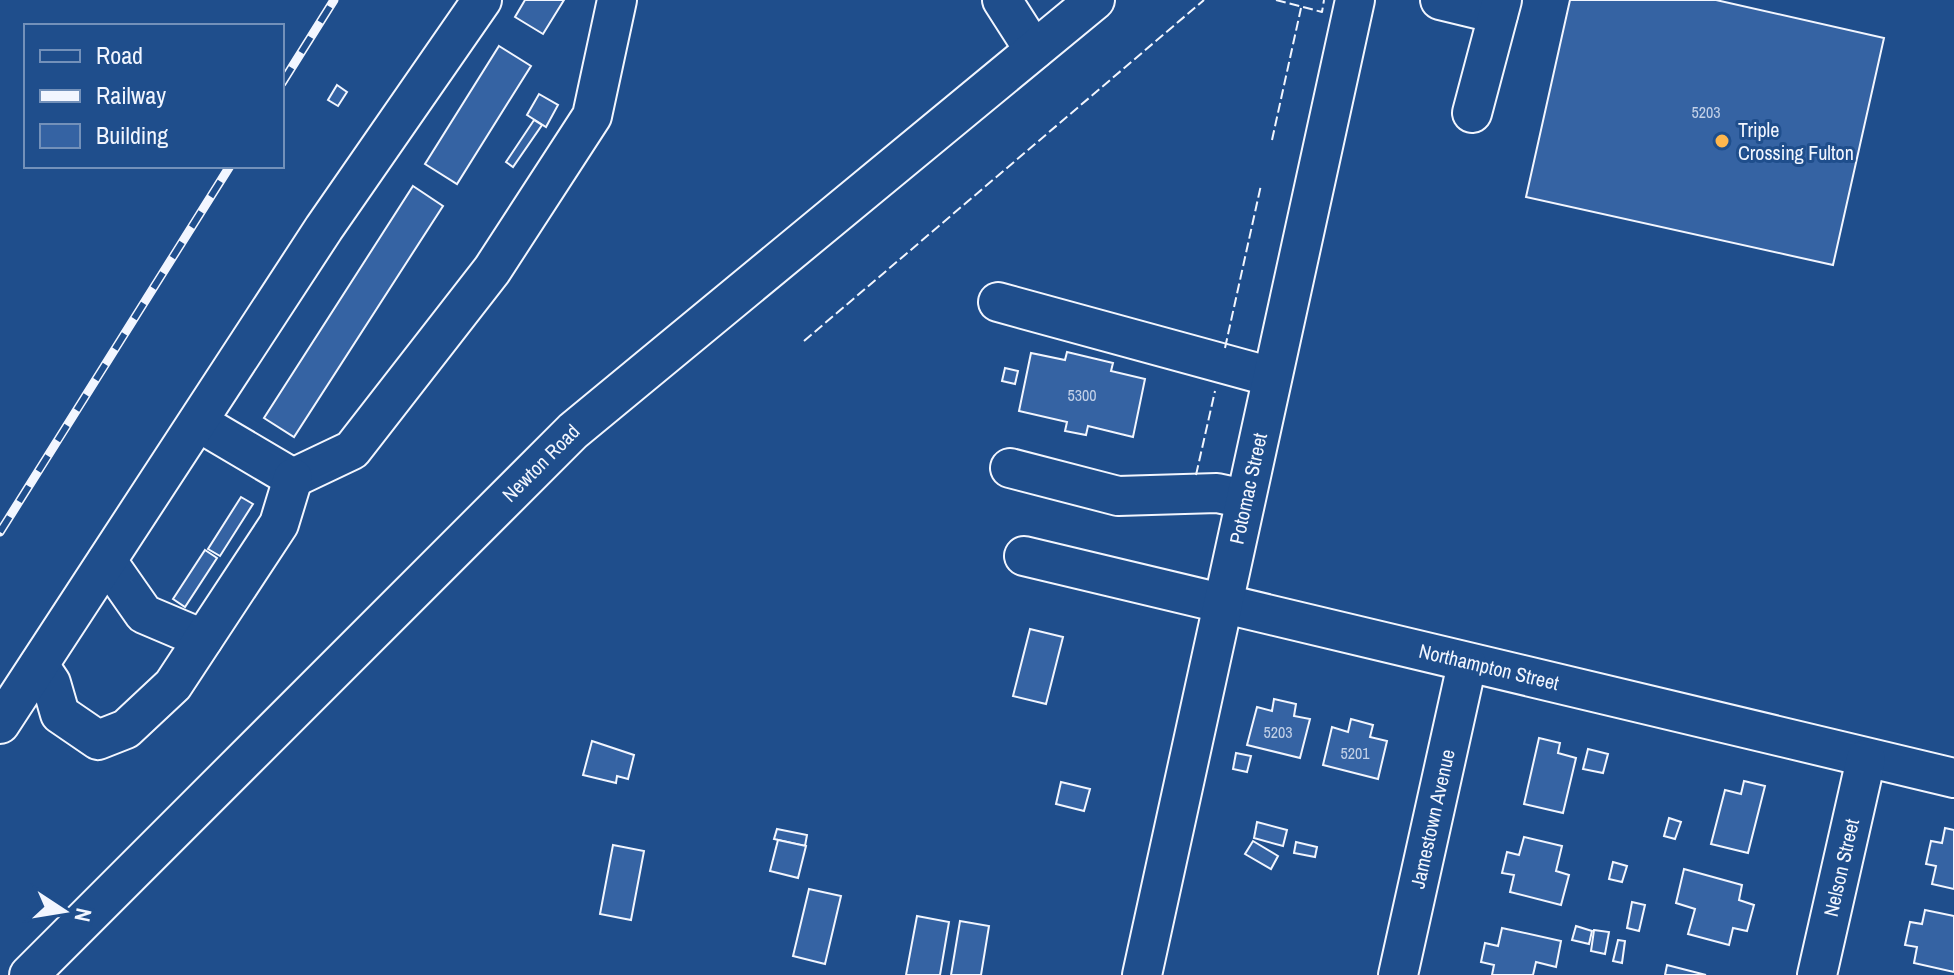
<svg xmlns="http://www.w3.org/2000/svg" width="1954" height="975" font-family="'Archivo Narrow',sans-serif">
<rect width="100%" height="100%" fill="#1f4e8c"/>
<g fill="#3563a3" stroke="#f2f6ff" stroke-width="2">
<path d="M525 0H564L543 34 515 17Z"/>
<path d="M1570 0H1716L1884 38 1833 265 1526 197Z"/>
<path d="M499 46 531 66 457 184 425 164Z"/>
<path d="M337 85 347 92 338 106 328 100Z"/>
<path d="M539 94 558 105 546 127 527 115Z"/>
<path d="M534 120 542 125 513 167 506 162Z"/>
<path d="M413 186 443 206 294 437 264 418Z"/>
<path d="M1067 352 1113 363 1111 371 1145 379 1133 437 1088 426 1086 435 1065 431 1067 422 1019 411 1031 353 1065 360Z"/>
<path d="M1005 368 1018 371 1015 384 1002 381Z"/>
<path d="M241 497 253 504 220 556 208 549Z"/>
<path d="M205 550 217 558 185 607 173 599Z"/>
<path d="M1030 629 1063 637 1046 704 1013 696Z"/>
<path d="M1274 699 1296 704 1294 716 1310 719 1300 758 1247 745 1257 707 1272 711Z"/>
<path d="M1351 719 1373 725 1370 737 1387 741 1378 779 1323 765 1332 727 1348 732Z"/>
<path d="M1539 738 1560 743 1558 753 1576 758 1563 813 1524 804Z"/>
<path d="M592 741 634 755 628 779 617 776 616 783 583 775Z"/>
<path d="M1588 749 1608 754 1603 773 1583 769Z"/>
<path d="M1236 753 1251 756 1247 772 1233 769Z"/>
<path d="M1744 781 1765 786 1748 853 1711 844 1725 790 1741 794Z"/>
<path d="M1061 782 1090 789 1084 811 1056 804Z"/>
<path d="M1669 818 1681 822 1675 839 1664 836Z"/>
<path d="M1257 822 1287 830 1283 846 1254 838Z"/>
<path d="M1945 828 1954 830V889L1932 884 1936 866 1926 864 1931 841 1942 843Z"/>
<path d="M777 829 807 835 805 846 774 839Z"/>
<path d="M1524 837 1562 846 1556 871 1569 875 1561 905 1510 892 1514 875 1502 873 1507 852 1519 855Z"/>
<path d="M778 840 806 846 798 878 770 871Z"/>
<path d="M1253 841 1278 856 1271 869 1245 854Z"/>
<path d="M1296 842 1317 847 1315 857 1294 853Z"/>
<path d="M613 845 644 851 631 920 600 914Z"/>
<path d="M1613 862 1627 866 1622 882 1609 879Z"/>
<path d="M1684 869 1742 885 1739 900 1754 905 1747 931 1733 928 1729 945 1688 934 1695 909 1676 903Z"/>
<path d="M809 889 841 896 825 964 793 956Z"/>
<path d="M1632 902 1645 905 1639 931 1627 928Z"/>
<path d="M1925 910 1954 916V972L1914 963 1917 947 1905 945 1910 922 1922 924Z"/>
<path d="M917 916 949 922 940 975H906Z"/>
<path d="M960 921 989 926 981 975H951Z"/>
<path d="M1576 926 1592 931 1589 944 1572 940Z"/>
<path d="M1502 928 1561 941 1556 967 1536 962 1533 975H1492L1494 965 1481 962 1485 943 1498 946Z"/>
<path d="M1594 930 1609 932 1605 954 1591 951Z"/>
<path d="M1618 940 1625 941 1622 963 1613 961Z"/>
<path d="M1667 965 1706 975H1665Z"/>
</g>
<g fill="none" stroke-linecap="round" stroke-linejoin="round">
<defs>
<g id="minor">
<path d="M1002 0 1034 50"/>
<path d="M1440 0 1498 14"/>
<path d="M1472 113 1502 0"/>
<path d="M998 302 1272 377"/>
<path d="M198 422 293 478 352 450 492 270 592 116 617 0"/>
<path d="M1010 468 1118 496 1217 493 1245 499"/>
<path id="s1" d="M1024 556 1954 778"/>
<path d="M107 561 144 614 203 639"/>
<path d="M39 665 51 683 60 714 98 740 126 729 173 685 279 524 293 478"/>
<path d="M0 724 324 228 482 0"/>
<path id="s2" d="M29 975 573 431 1095 0"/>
<path id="s3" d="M1142 975 1355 0"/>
<path id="s4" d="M1398 975 1467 664"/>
<path id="s5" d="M1817 975 1866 759"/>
</g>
</defs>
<use href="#minor" stroke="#f2f6ff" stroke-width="42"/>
<use href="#minor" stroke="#1f4e8c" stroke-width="38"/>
<defs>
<g id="rail">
<path d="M282 83 334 0"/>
<path d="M0 532 230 166"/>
</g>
</defs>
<use href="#rail" stroke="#f2f6ff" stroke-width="9"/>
<use href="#rail" stroke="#1f4e8c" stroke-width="6" stroke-dasharray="18" stroke-linecap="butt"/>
<g stroke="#f2f6ff" stroke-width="2" stroke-dasharray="10 4" stroke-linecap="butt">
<path d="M1276 0 1322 12 1324 0"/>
<path d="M1272 140 1301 8"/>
<path d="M804 341 1204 0"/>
<path d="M1225 348 1261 185"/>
<path d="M1196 475 1215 391"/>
</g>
</g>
<circle fill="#ffb74d" stroke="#1f4e8c" stroke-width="3" cx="1722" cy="141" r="8"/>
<g text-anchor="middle" stroke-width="6" stroke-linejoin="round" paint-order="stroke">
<g font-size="16" fill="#c3d1e8">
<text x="1706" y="118">5203</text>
<text x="1082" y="401">5300</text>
<text x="1278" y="738">5203</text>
<text x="1355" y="759">5201</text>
</g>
<g font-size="20" fill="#f2f6ff" stroke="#1f4e8c" text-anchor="start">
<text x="1738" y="137">Triple<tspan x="1738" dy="23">Crossing Fulton</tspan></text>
</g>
<g font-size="20" fill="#f2f6ff" stroke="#1f4e8c">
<text dy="7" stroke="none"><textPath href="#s2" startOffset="724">Newton Road</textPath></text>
<text dy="7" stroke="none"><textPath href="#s3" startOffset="498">Potomac Street</textPath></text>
<text dy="7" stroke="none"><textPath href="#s1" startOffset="478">Northampton Street</textPath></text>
<text dy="7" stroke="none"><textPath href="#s4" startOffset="160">Jamestown Avenue</textPath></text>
<text dy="7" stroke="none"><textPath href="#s5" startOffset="110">Nelson Street</textPath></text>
</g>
</g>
<rect x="24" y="24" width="260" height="144" fill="#1f4e8c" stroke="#7391ba" stroke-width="2"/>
<rect x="40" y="50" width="40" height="12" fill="#1f4e8c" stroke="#7391ba" stroke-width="2"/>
<text x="96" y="64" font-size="24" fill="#f2f6ff">Road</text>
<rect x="40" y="90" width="40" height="12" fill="#f2f6ff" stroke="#7391ba" stroke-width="2"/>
<text x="96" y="104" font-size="24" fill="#f2f6ff">Railway</text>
<rect x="40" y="124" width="40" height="24" fill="#3563a3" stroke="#7391ba" stroke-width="2"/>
<text x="96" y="144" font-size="24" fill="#f2f6ff">Building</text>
<g transform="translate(64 911) rotate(102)" stroke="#1f4e8c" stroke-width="6" paint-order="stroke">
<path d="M0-6L14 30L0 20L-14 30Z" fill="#f2f6ff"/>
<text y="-12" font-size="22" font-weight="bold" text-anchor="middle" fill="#f2f6ff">N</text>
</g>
</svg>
